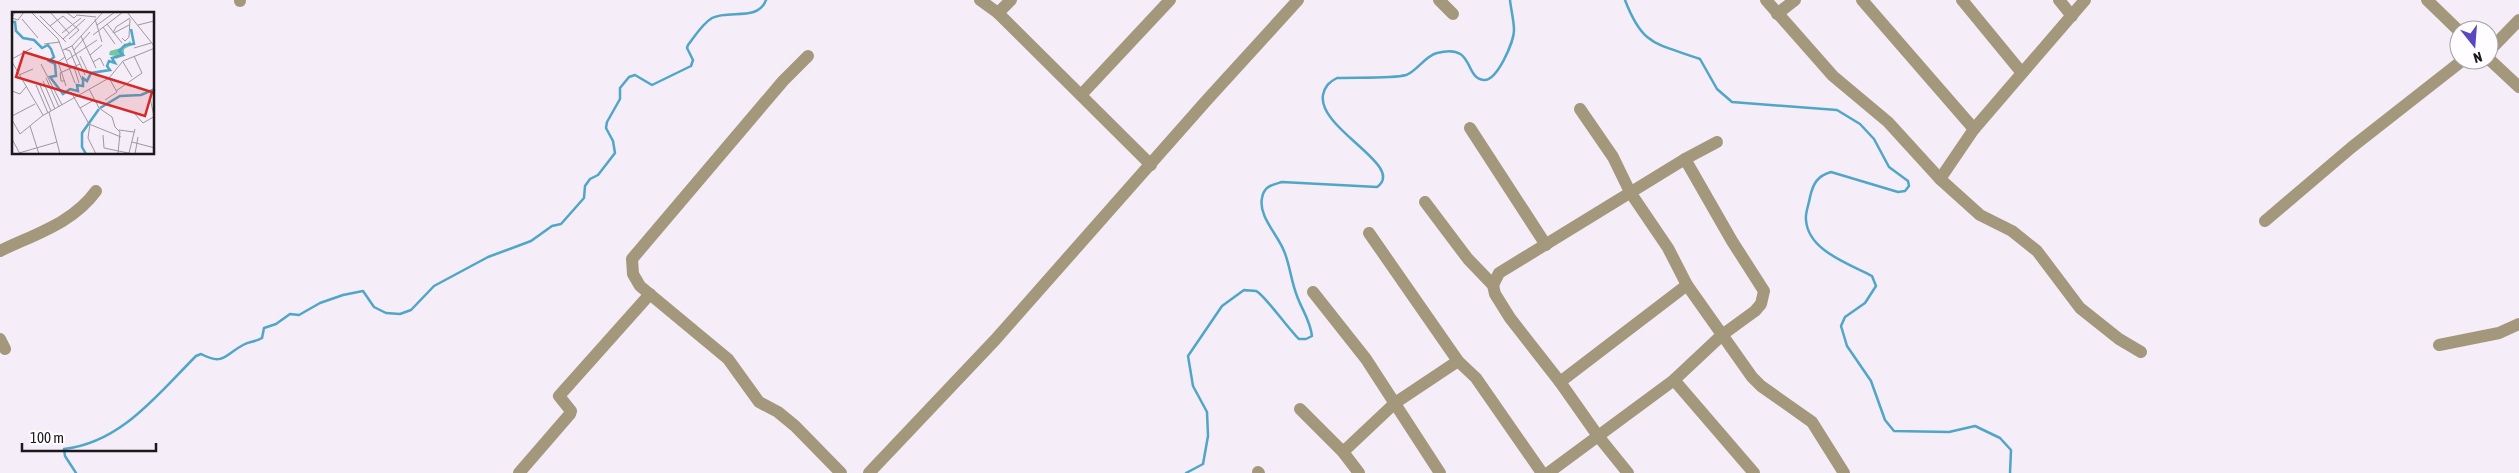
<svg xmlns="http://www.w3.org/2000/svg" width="2519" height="473" font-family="'Asap Condensed',sans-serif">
<rect width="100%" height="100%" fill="#f5edf7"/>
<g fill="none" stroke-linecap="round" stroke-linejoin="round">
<g stroke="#4fa6c7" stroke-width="2.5">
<path d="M1625 0C1643 47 1656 43 1700 59L1717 89 1732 102 1837 110 1860 124 1874 139 1889 167 1908 181 1909 186 1905 191 1898 192 1831 172C1817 176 1813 184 1810 197 1809 204 1805 213 1806 220 1808 251 1850 264 1872 276L1876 286 1865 303 1845 317 1841 326 1847 346 1871 381 1885 420 1894 431 1949 432 1975 426 2000 438 2011 450 2010 473"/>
<path d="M76 473 65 456 64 449C121 443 158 394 196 356L201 354C224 366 224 355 243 345 250 341 256 342 262 338L264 328 276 324 290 314 299 315 320 303 343 295 363 291 374 307 386 313 400 314 411 310 434 286 488 257 531 241 552 226 561 224 584 198 585 186 590 179 598 175 615 153 613 141 606 128 607 122 620 99V88L629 77 635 75 652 85 691 66 693 60 687 48 688 45C695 36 702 24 712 18 729 9 758 22 766 0"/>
<path d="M1186 473 1203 464 1208 436 1207 412 1193 386 1188 356 1222 306 1244 290C1247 291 1252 290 1256 291 1264 294 1289 330 1299 339H1306L1312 336C1310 320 1302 310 1297 296 1291 281 1290 265 1284 251 1278 235 1258 216 1262 198 1264 186 1272 185 1282 182L1377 187C1407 166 1317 129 1323 95 1325 86 1329 82 1337 78 1353 77 1392 79 1406 75 1417 71 1425 56 1437 53 1476 43 1463 78 1484 80 1497 81 1514 42 1514 30 1514 21 1511 10 1510 0"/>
</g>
<g stroke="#a3987b" stroke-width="12">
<path d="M240 0V1"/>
<path d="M980 0 998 13 1151 165"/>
<path d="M1439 0 1453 14"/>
<path d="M1766 0 1833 76 1888 122 1940 179 1980 215 2012 231 2037 251 2080 308 2119 339 2141 352"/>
<path d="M1862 0 1974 129"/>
<path d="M1962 0 2022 73"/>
<path d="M2059 0 2072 16"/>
<path d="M2427 0 2459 31"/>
<path d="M998 13 1011 0"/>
<path d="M1777 14 1795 0"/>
<path d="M2489 51 2519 20"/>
<path d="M808 56 783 81 632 259 633 274 640 286 728 359 759 402 778 412 795 426 841 473"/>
<path d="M2489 59 2519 87"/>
<path d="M1081 95 1170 0"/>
<path d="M1580 109 1613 157 1630 192 1668 248 1687 285 1752 377 1761 386 1812 422 1844 473"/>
<path d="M1470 128 1546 245"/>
<path d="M1685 159 1717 142"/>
<path d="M1940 179 1974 129 2085 0"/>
<path d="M1425 202 1468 259 1493 285 1495 294 1510 318 1560 382 1598 436 1628 473"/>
<path d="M2265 221 2352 147 2463 60"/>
<path d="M1369 233 1458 361 1476 378 1542 473"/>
<path d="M0 251C35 234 73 223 96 191"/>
<path d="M1493 285 1499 273 1685 159 1732 241 1764 291 1761 304 1755 311 1722 335 1674 380 1548 473"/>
<path d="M1313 292 1366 359 1440 473"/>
<path d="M0 339 5 349"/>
<path d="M2439 345 2499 333 2519 324"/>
<path d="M1674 380 1754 473"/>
<path d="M1560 382 1687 285"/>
<path d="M1300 409 1343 452 1359 473"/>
<path d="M1343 452 1395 403 1458 361"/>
<path d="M1258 472 1259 473"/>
<path d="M519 473 570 414 571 411 559 396 650 294"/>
<path d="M869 473 995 340 1206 101 1298 0"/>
</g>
</g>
<g transform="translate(12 12)">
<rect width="142" height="142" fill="#f5edf7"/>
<path d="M118 29 120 33 112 37V43L104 47V44L97 43 98 39 112 35Z" fill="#76c6a1"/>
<path fill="none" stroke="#4fa6c7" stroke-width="2.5" d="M0 10H3L4 19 11 26 22 28 30 36 36 33 39 37 42 45 37 49 43 52 44 64 38 65 51 82 58 77 66 79 65 73 71 74V66L75 69 79 61 98 58 95 54 97 49 103 51 100 46 111 43 107 39 113 33 122 32 119 17M88 96 108 84 129 83 143 77M74 142 70 135V121L87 97"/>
<path fill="none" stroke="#9e989f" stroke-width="1" d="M3 0 0 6 6 8 12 0M19 0 46 27 63 71M38 0 57 21M54 0 62 6 65 3 84 5M115 0 143 35M28 4 54 30M10 7 26 26M83 7 90 30M95 12 110 31M85 13 103 0M126 13 142 9M38 14 51 4 67 18 57 27M91 15 103 32M50 21 69 6M101 21 104 15 118 6M102 21 117 13M81 23 111 0M69 24 84 56M110 26 113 29 117 25 118 7M51 27 73 7M32 32 48 30M60 34 73 63M122 36 139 31M53 37 58 39 70 68M51 38 60 34 91 0M62 38 78 20M78 43 90 33M68 44 76 60M53 45 46 50 54 74M0 47 20 36M55 48 85 28M0 50 31 103M81 50 88 46 92 54M111 50 120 65M29 52 50 93M62 55 67 71M7 63 21 57M34 66 47 95M31 69 43 97M53 69H49L48 61 68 52M27 71 39 99M24 73 36 101M77 77 87 96 100 105 103 115 108 120 106 142M0 79 8 82 14 75M104 79 130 61 122 44M59 80 77 112 109 125M138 86 142 104M93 88 105 80 97 66M68 96 82 88M37 100 48 142M121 100 131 111 143 104M0 104 23 92M0 108 8 122 30 104 97 66 111 49 143 36M78 112 76 126 84 142M18 114 27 142M107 118 122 120M91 123 92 136 121 142M0 127 8 142M120 130 143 136M7 141 45 130M117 141 123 117M123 142 126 125"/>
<path fill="#d62828" fill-opacity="0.15" stroke="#d62828" stroke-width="2.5" d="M12 40 140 80 133 104 4 65Z"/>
<rect width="142" height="142" fill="none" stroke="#1c191c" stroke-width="2.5"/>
</g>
<g transform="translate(2474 45) rotate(163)"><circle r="24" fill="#fffdff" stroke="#a4a2a4"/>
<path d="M0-4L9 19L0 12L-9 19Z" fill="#5a48c0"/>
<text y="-8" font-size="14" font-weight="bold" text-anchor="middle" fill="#1c191c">N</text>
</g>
<path d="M22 443v8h134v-8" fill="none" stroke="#1c191c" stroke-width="2.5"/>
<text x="30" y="443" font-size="15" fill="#1c191c" stroke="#fffdff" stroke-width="4" paint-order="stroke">100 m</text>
</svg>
